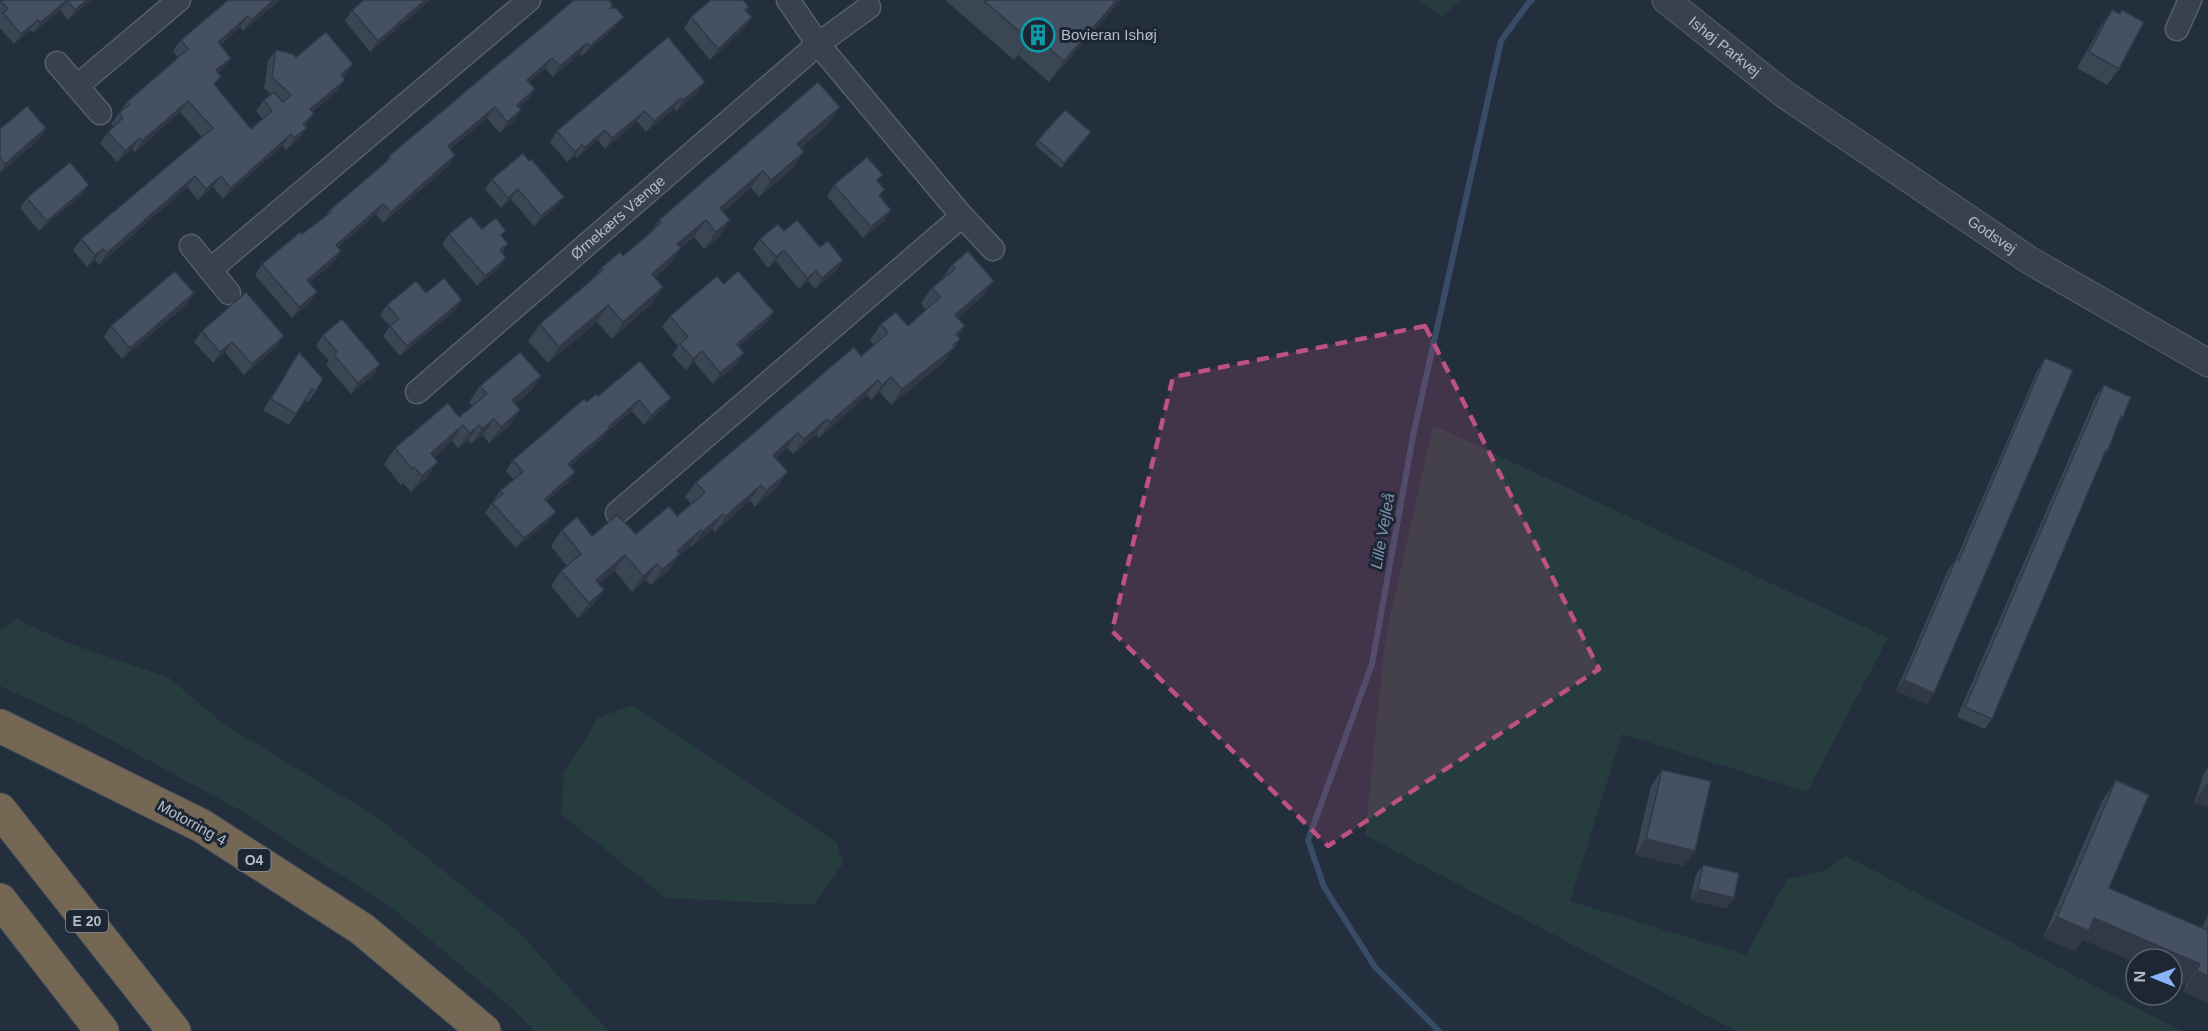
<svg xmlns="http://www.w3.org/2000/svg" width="2208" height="1031" font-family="Helvetica,sans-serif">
<rect width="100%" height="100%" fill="#242f3e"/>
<g fill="#263c3f">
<path d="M1419 0H1462L1442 17Z"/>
<path d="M1433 425 1888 638 1807 792 1622 734 1570 901 1746 955 1787 879 1825 871 1846 856 2181 1031H1736L1365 835 1385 640Z"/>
<path d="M17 619 68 643 168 677 221 722 378 818 518 931 608 1031H535L507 1004 397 912 247 814 76 721 0 686V629Z"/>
<path d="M633 705 837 843 843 864 813 905 666 898 561 814 564 772 599 717Z"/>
</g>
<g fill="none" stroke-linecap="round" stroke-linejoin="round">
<path stroke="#394c67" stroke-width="6" d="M1439 1031 1375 967 1324 887 1308 840 1372 664 1413 436 1501 41 1527 5 1532 0"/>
<defs>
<g id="minor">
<path d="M788 0 818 44 962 216 993 249"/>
<path d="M2177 29 2190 0"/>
<path d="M57 63 100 113"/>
<path d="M77 86 179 0"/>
<path d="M191 246 229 293"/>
<path d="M210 270 529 0"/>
<path id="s1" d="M417 392 818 44 869 7"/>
<path d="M617 513 962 216"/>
</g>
<g id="tertiary">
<path id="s2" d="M1666 0 1784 94 2029 260 2208 363"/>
</g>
<g id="motorway">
<path d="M0 726 202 826 362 929 484 1031"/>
<path d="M0 810 174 1031"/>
<path d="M0 900 102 1031"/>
</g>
</defs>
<use href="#minor" stroke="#565f6c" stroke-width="25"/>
<use href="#tertiary" stroke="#565f6c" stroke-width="29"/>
<use href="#motorway" stroke="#434c59" stroke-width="35"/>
<use href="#minor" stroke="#38414e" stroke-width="22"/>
<use href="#tertiary" stroke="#38414e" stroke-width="27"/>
<use href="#motorway" stroke="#746855" stroke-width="33"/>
</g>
<g fill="#3b4654">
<path d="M0 0H91L68 20 60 10 33 33 30 30 14 44 0 28Z"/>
<path d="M280 0 243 31 240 27 220 45 223 69 218 73 215 86 251 129 263 119 256 111 264 100 271 95 264 88 268 61 276 50 296 57 353 64 343 78 345 80 337 91 312 112 314 114 305 126 299 139 286 150 283 145 223 199 213 187 198 200 187 187 99 265 95 260 87 267 73 250 81 239 202 137 180 112 135 152 132 149 117 162 100 143 108 132 113 127 111 124 127 102 178 58 173 51 181 40Z"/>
<path d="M364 0H430L370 52 345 21 352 10Z"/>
<path d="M945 0H1121L1049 82 1018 55 1014 60Z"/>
<path d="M613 5 611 8 616 27 582 56 580 53 553 77 545 68 529 82 535 89 528 100 519 108 514 121 500 133 487 118 450 149 455 155 448 166 383 223 376 214 338 247 341 251 334 262 309 282 317 292 310 302 292 318 255 275 262 264 325 217 329 211 384 164 389 156Z"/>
<path d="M749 7 746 10 752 17 744 28 710 60 684 28 691 17Z"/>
<path d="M2112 10 2119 69 2107 85 2077 68 2101 26Z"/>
<path d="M705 82 697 93 676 111 674 109 646 132 637 121 605 149 598 140 577 158 575 156 567 162 550 142 557 131Z"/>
<path d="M840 107 828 124 801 148 804 152 793 168 759 197 751 188 723 212 730 220 719 237 704 249 694 237 681 248 669 265 655 278 663 287 651 304 612 339 597 322 548 363 528 341 540 324 594 278 601 268 623 256 650 233 659 220Z"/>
<path d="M46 128 39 139 0 173V129Z"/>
<path d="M1087 138 1061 168 1035 145 1038 140Z"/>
<path d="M492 179 564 197 556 207 534 226 511 199 501 208 485 189Z"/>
<path d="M878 181 884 221 863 238 827 196 834 185Z"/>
<path d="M81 195 39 231 20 208 27 198Z"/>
<path d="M482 229 502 237 508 244 502 252 499 268 477 286 442 244 449 234Z"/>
<path d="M784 231 836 271 815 289 808 281 799 289 776 261 768 268 753 249 760 239Z"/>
<path d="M952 265 983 296 958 318 965 326 958 336 960 339 944 362 891 405 880 392 871 400 867 395 819 438 816 435 793 454 787 448 776 458 777 488 755 507 750 500 715 532 712 529 691 547 690 546 680 554 669 570 651 585 646 580 632 592 615 571 599 584 604 590 593 605 578 618 551 586 561 571 567 566 551 546 562 530 592 536 636 534 677 516 691 504 685 497 696 482 861 356 874 345 870 340 881 324 908 326 926 310 921 303 932 288 941 280Z"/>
<path d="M724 284 774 312 766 323 739 346 737 364 713 384 694 362 686 370 672 355 678 346 662 327 670 316Z"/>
<path d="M426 293 455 310 400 356 383 336 390 326 380 315 387 305Z"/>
<path d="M187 304 122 359 104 337 111 326Z"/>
<path d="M202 331 277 346 244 375 225 352 213 363 194 342Z"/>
<path d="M323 335 380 364 373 375 351 394 326 365 329 361 316 346Z"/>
<path d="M299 352 316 391 308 402 305 400 289 425 263 410Z"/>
<path d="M2045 358 1927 704 1896 691 1948 570 1956 559 2038 369Z"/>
<path d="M541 376 530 392 515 404 520 410 509 426 489 443 483 435 471 444 468 440 458 448 452 441 434 457 427 478 411 492 403 483 401 485 384 464 395 448 459 417 473 406 469 402 480 386Z"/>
<path d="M2104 385 2123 417 2118 424 2108 450 2103 457 1992 719 1985 729 1957 717 2096 396Z"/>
<path d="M598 396 671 398 664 408 644 425 632 411 606 433 602 439 570 466 575 472 568 483 547 501 556 512 548 522 516 548 485 513 500 491 514 480 506 471 513 460 587 402Z"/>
<path d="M2208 768V807L2194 803 2204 773Z"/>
<path d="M1662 770 1684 866 1635 855 1651 786Z"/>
<path d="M2116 780 2109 888 2202 928 2208 915V1003L2183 992 2186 985 2172 979V959L2083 940 2075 951 2043 938 2102 801Z"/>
<path d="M1703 865 1734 898 1726 908 1690 900 1696 875Z"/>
</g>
<g fill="#303945">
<path d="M67 0 60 10 33 33 40 23Z"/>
<path d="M87 0H91L68 20 75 10Z"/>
<path d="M274 0H280L243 31 251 20Z"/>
<path d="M425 0H430L370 52 378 41Z"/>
<path d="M1117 0H1121L1049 82 1064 61Z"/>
<path d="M248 16 240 27 210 53 218 42Z"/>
<path d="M624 17 616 27 582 56 590 46Z"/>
<path d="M752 17 744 28 710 60 718 49Z"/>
<path d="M38 20 30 30 14 44 21 34Z"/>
<path d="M1033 34 1018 55 1014 60 1028 39Z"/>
<path d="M587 43 580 53 553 77 560 66Z"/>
<path d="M231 58 223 69 208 82 216 70Z"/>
<path d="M552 58 545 68 519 90 527 80Z"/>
<path d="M353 64 345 76 333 86 341 75Z"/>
<path d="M345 80 337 91 302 120 310 109Z"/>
<path d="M705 82 697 93 676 111 683 100Z"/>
<path d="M535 89 528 100 510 116 517 105Z"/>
<path d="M681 98 674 109 646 132 654 121Z"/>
<path d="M188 101 180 112 135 152 142 141Z"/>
<path d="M495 107 487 118 441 157 448 146Z"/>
<path d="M840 107 828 124 786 161 797 144Z"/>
<path d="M521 110 514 121 500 133 507 122Z"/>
<path d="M645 111 637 121 605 149 612 138Z"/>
<path d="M314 114 306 125 295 135 303 124Z"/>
<path d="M46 128 39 139 0 173 5 164Z"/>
<path d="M307 128 299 139 286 150 294 138Z"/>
<path d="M605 130 598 140 577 158 585 147Z"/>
<path d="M291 134 283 145 223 199 231 188Z"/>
<path d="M140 138 132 149 117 162 125 151Z"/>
<path d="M582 145 575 156 567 162 575 152Z"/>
<path d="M804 152 793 168 759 197 771 180Z"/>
<path d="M455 155 448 166 383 223 391 212Z"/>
<path d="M763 171 751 188 708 224 720 208Z"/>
<path d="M195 176 187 187 99 265 107 253Z"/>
<path d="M221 176 213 187 198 200 206 189Z"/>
<path d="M89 185 81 195 39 231 47 221Z"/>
<path d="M518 189 511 199 501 208 508 198Z"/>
<path d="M564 197 556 207 534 226 541 216Z"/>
<path d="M383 204 376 214 328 255 336 245Z"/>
<path d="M891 210 884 221 863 238 871 227Z"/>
<path d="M706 220 694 237 666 261 677 244Z"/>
<path d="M730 220 719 237 704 249 716 232Z"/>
<path d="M681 248 669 265 640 291 652 274Z"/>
<path d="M103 249 95 260 87 267 95 255Z"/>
<path d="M784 250 776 261 768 268 776 257Z"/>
<path d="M341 251 334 262 300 291 307 280Z"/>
<path d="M506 258 499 268 477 286 485 276Z"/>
<path d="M843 260 836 271 815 289 822 278Z"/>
<path d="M816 271 808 281 799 289 807 278Z"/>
<path d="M994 281 983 296 944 330 955 315Z"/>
<path d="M663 287 651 304 612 339 623 322Z"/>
<path d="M317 292 310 302 292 318 299 307Z"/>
<path d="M194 293 187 304 122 359 130 348Z"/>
<path d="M462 300 455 310 400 356 407 346Z"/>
<path d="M608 305 597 322 548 363 559 347Z"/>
<path d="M774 312 766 323 729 354 737 344Z"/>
<path d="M965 326 954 342 956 334Z"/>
<path d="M284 336 277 346 244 375 252 364Z"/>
<path d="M960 339 944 362 891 405 902 389Z"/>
<path d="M232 342 225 352 213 363 220 352Z"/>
<path d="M702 351 694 362 686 370 693 359Z"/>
<path d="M744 353 737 364 713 384 720 373Z"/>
<path d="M380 364 373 375 351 394 358 383Z"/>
<path d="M541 376 530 392 501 416 512 400Z"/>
<path d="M891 377 880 392 871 400 882 385Z"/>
<path d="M878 380 867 395 819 438 830 422Z"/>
<path d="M671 398 664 408 644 425 651 415Z"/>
<path d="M639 400 632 411 606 433 602 439 561 474 568 464Z"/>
<path d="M520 410 509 426 489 443 501 427Z"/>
<path d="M494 419 483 435 471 444 482 429Z"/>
<path d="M827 419 816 435 793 454 804 439Z"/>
<path d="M463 425 452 441 420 469 431 453Z"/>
<path d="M479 425 468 440 458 448 470 433Z"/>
<path d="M798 433 787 448 762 470 773 455Z"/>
<path d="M438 462 427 478 411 492 422 476Z"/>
<path d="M575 472 568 483 537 509 545 499Z"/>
<path d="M788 472 777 488 755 507 766 491Z"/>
<path d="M761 485 750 500 715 532 726 516Z"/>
<path d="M556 512 548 522 516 548 524 538Z"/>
<path d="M723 514 712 529 691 547 702 532Z"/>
<path d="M701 530 690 546 676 558 680 554 669 570 651 585 677 551Z"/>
<path d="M625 555 615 571 585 596 596 580Z"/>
<path d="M657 564 646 580 632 592 643 576Z"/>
<path d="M604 590 593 605 578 618 589 603Z"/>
<path d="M1904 680 1934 693 1927 704 1896 691Z"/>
<path d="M2208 783V807L2194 803Z"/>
<path d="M1646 839 1695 851 1684 866 1635 855Z"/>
<path d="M1698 889 1734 898 1726 908 1690 900Z"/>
<path d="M2057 917 2094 918 2200 964 2186 985 2172 979V959H2136V963L2083 940 2075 951 2043 938Z"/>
<path d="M2197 971 2208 976V1003L2183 992Z"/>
</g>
<g fill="#455162" stroke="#303945" stroke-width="1.5">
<path d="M0 0H67L40 23 38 20 21 34 3 13 8 9Z"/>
<path d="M67 0H87L75 10Z"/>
<path d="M228 0H274L251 20 248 16 218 42 231 58 216 70 221 77 214 84 251 129 272 111 264 100 274 92 283 102 291 95 272 77 276 50 293 54 296 57 326 32 353 64 341 75 345 80 310 109 314 114 303 124 307 128 294 138 291 134 231 188 221 176 206 189 195 176 107 253 103 249 95 255 81 239 213 128 188 101 142 141 140 138 125 151 108 132 123 118 119 113 130 104 127 102 188 49 181 40Z"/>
<path d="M364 0H425L378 41 352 10Z"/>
<path d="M574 0H609L613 5 610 8H616L624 17 590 46 587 43 560 66 552 58 527 80 535 89 517 105 521 110 507 122 495 107 448 146 455 155 391 212 383 204 336 245 341 251 307 280 317 292 299 307 262 264 300 232 302 234 331 212 329 211 390 158 389 156Z"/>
<path d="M711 0H743L749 7 745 10 752 17 718 49 691 17Z"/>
<path d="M983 0H1117L1064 61 1033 34 1028 39Z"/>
<path d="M2112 10 2120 14 2122 10 2144 22 2119 69 2089 52Z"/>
<path d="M668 37 705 82 683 100 681 98 654 121 645 111 612 138 605 130 585 147 582 145 575 152 557 131Z"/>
<path d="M818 82 840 107 797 144 804 152 771 180 763 171 720 208 730 220 716 232 706 220 677 244 681 248 652 274 663 287 623 322 608 305 559 347 540 324 603 270 601 268 620 252 623 256 652 231 661 222 659 220Z"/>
<path d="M27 106 46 128 5 164 0 158V129Z"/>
<path d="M1065 110 1091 132 1064 163 1038 140Z"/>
<path d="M523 153 529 161 531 159 564 197 541 216 518 189 508 198 492 179Z"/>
<path d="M867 157 883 175 877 180 885 190 879 195 891 210 871 227 834 185Z"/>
<path d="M70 162 89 185 47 221 27 198Z"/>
<path d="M471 216 482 229 496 218 506 231 501 235 508 244 500 250 506 258 485 276 449 234Z"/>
<path d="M797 220 820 247 828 241 843 260 822 278 816 271 807 278 784 250 776 257 760 239 778 224 784 231Z"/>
<path d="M968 251 994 281 955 315 965 326 956 334 960 339 953 345 955 347 902 389 891 377 882 385 878 380 830 422 827 419 804 439 798 433 773 455 788 472 766 491 761 485 726 516 723 514 702 532 701 530 677 551 680 554 662 570 657 564 643 576 625 555 596 580 604 590 589 603 561 571 581 554 562 530 577 517 592 536 617 515 636 534 669 506 677 516 705 493 696 482 854 347 861 356 888 333 881 324 896 312 908 326 940 297 932 288 955 269 952 265Z"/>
<path d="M175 271 194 293 130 348 111 326Z"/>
<path d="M738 271 774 312 737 344 744 353 720 373 702 351 693 359 680 344 688 337 670 316 717 276 724 284Z"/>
<path d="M444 278 462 300 407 346 390 326 399 319 387 305 416 281 426 293Z"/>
<path d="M246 292 284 336 252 364 232 342 220 352 202 331Z"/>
<path d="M342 319 380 364 358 383 334 355 337 352 323 335Z"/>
<path d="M299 352 323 379 316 391 312 389 296 414 271 399Z"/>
<path d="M520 352 541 376 512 400 520 410 501 427 494 419 482 429 479 425 470 433 463 425 431 453 438 462 422 476 414 467 412 469 395 448 448 403 459 417 487 394 480 386Z"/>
<path d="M2045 358 2073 370 1934 693 1904 680 1956 559 1959 560Z"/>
<path d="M640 361 671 398 651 415 639 400 608 427 610 428 568 464 575 472 545 499 556 512 524 538 492 503 503 494 500 491 523 472 513 460 584 399 587 402 596 394 598 396Z"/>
<path d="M2104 385 2131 397 2123 417 2121 416 2108 450H2106L1992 719 1965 707Z"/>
<path d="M1662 770 1711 781 1695 851 1646 839Z"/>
<path d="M2116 780 2149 795 2109 888 2207 930 2208 928V976L2197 971 2200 964 2094 918 2089 931 2057 917Z"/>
<path d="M1703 865 1739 873 1734 898 1698 889Z"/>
</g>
<path fill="#bd5182" fill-opacity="0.2" stroke="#bd5182" stroke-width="4.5" stroke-dasharray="12 8" stroke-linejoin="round" d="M1425 326 1599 669 1328 846 1112 631 1173 377Z"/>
<defs>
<symbol id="building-ring" viewBox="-11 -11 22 22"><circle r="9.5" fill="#1d2633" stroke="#0f9aa8" stroke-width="1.5"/><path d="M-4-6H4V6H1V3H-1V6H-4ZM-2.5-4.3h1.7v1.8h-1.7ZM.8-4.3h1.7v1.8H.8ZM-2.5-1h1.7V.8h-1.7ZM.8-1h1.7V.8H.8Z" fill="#0f9aa8"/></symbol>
</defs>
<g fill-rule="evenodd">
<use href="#building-ring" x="1019" y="16" width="38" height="38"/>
</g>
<g text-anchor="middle" stroke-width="6" stroke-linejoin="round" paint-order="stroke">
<g fill="#1d2633" stroke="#878f9c" stroke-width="1.5">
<rect x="237.5" y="849" width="33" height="22" rx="4.5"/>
<rect x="66" y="910" width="42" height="22" rx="4.5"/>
</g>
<g font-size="14" font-weight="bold" fill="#b4bcc9">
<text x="254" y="865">O4</text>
<text x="87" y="926">E 20</text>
</g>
<g font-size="15" fill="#b4bcc9" stroke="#1d2633" text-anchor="start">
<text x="1061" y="40">Bovieran Ishøj</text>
</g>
<g font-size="15" fill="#b4bcc9" stroke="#1d2633">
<text dy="5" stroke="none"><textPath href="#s2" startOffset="75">Ishøj Parkvej</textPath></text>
<text dy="5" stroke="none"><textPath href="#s1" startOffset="266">Ørnekærs Vænge</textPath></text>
<text dy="5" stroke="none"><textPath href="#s2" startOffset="402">Godsvej</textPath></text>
<text transform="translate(192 823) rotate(29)" y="5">Motorring 4</text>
</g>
<g font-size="16" font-style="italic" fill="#7c92b1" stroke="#1d2633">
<text transform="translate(1382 531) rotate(-80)" y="6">Lille Vejleå</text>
</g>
</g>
<g transform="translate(2154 977) rotate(271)"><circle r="28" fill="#1d2633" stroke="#59626f" stroke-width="1.5"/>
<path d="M0-4.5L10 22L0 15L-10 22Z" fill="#8ab4f8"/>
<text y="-9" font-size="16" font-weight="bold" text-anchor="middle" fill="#b4bcc9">N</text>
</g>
</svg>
